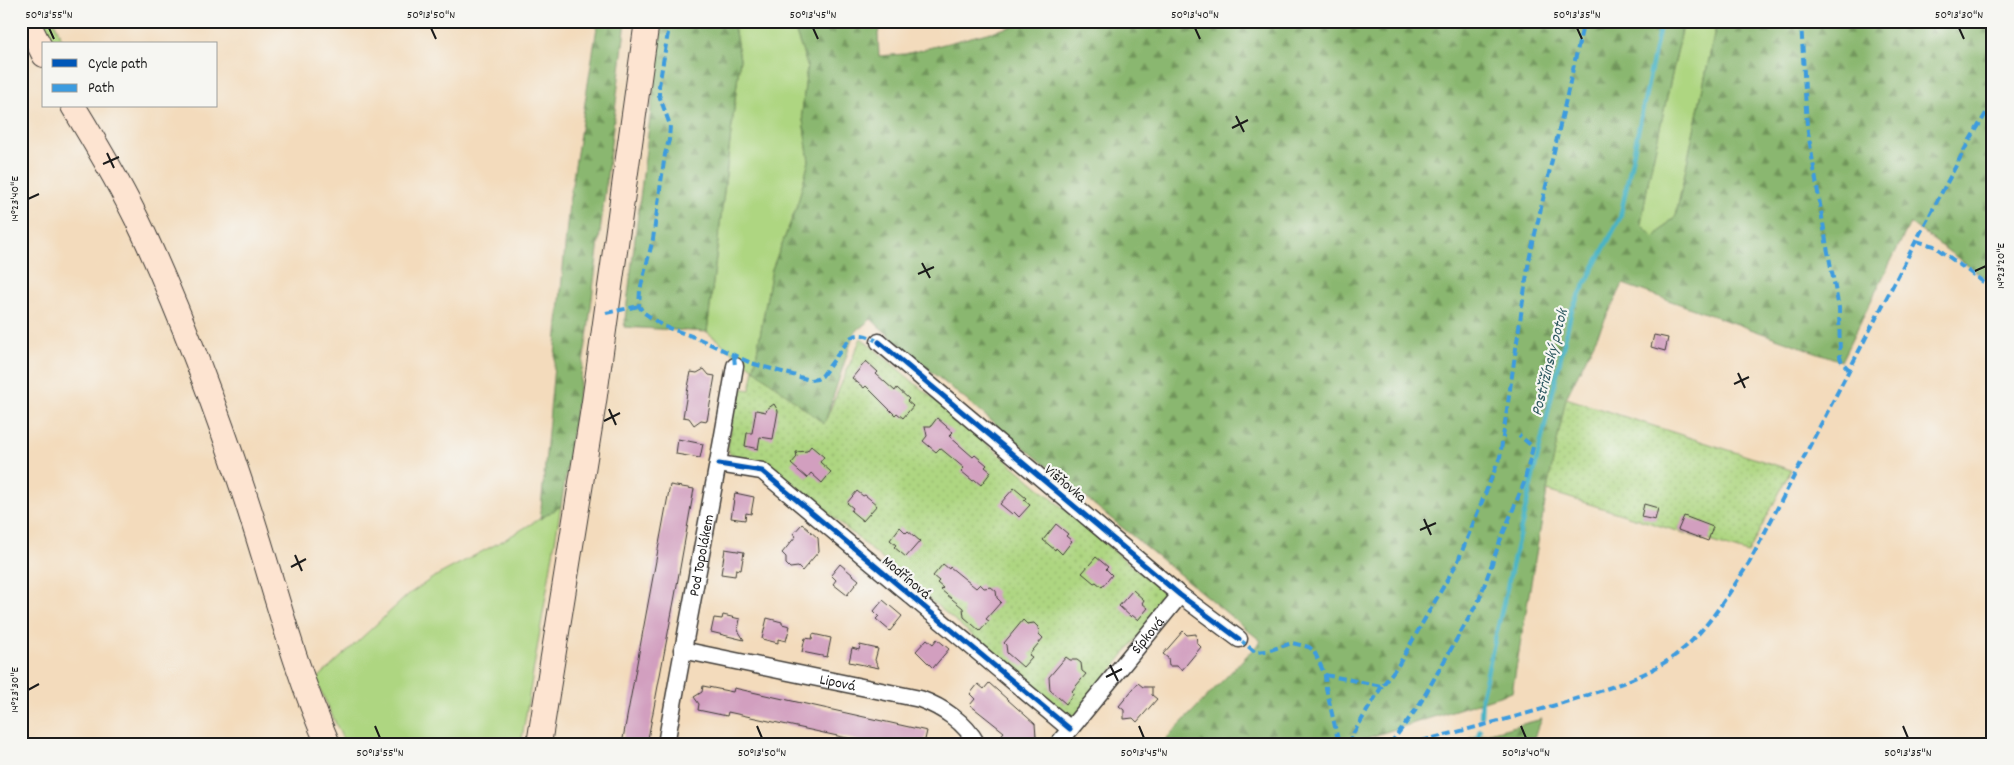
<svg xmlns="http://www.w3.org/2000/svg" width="2014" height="765" font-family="Dekko,sans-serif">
<defs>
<pattern id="forest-firs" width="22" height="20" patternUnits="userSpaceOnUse" patternTransform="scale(1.25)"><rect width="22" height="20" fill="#8ab76f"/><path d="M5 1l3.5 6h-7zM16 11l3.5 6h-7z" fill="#70945a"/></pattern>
<pattern id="garden-dots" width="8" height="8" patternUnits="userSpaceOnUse" patternTransform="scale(1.25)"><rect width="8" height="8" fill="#aed681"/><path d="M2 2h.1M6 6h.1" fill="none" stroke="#95b76f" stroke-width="1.8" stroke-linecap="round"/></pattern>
</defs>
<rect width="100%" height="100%" fill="#f6f6f2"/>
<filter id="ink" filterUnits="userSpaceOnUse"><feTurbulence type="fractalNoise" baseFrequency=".02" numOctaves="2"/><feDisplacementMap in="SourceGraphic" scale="10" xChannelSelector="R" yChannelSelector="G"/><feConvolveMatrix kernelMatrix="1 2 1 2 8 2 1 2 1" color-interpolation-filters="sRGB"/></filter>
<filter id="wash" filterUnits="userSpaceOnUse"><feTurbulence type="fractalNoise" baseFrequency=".0096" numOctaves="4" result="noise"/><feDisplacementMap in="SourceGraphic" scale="20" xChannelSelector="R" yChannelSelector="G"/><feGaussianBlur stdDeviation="1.12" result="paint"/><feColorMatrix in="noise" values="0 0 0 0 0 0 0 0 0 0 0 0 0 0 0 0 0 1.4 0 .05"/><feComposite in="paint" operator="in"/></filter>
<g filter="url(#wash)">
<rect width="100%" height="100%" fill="#f3dbbc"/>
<g fill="#aed681" stroke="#65794e">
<path d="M43 21H54L64 44H54Z"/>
<path d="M733 21H792L807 65 802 113 809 161 796 209 772 269 754 369 707 332 740 59Z"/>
<path d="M1684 21H1717L1676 215 1654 238 1641 224 1649 177Z"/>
<path d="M561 506 521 744H345L316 680 409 594 434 577 504 540Z"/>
</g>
<g fill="url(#forest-firs)" stroke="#536a46">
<path d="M598 21H626L588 331 561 506 540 519 569 203Z"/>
<path d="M662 21H733L740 59 707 332 624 327Z"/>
<path d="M792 21H881L878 34 879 56 905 54 1034 21H1684L1649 177 1641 224 1654 238 1676 215 1717 21H1993V284L1910 223 1841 361 1623 284 1566 398 1547 491 1512 692 1348 744H1161L1261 641 906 351 871 319 854 333 824 425 754 369 772 269 796 209 809 161 802 113 807 65Z"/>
<path d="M1542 719 1531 744H1466L1470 738Z"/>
</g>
<g fill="url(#garden-dots)" stroke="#65794e">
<path d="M861 338 1164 593 1167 600 1072 720 774 467 736 460 729 453 728 445 738 388 750 390 754 369 824 424Z"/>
<path d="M1566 398 1791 470 1748 553 1547 491Z"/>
</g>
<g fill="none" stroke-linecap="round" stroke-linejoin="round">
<g stroke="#49b4c6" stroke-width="4.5">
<path d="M1481 716 1482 695 1572 309 1620 218 1661 21"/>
<path d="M1475 744 1480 730"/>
</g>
</g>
<g id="blocks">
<g fill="#d29fbf">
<path d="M1654 335 1668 338 1665 351 1651 347Z"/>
<path d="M866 361 878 372 876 374 895 391 897 388 909 399 907 401 913 406 903 418 897 413 895 415 866 386 864 388 852 378Z"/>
<path d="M704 369 709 375 715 376 707 421 701 420 694 425 689 418 683 417 688 387 691 372 697 373Z"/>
<path d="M774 404 778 411 773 439 760 437 758 449 745 446 747 433H752L756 410 766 412 767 409Z"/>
<path d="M937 418 953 432 949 436 973 457 975 455 987 465 985 467 991 472 981 485 975 480 973 481 961 471 964 468 940 448 936 452 923 441 927 436 925 426H931Z"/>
<path d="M678 439 703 444 700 458 676 454Z"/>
<path d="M811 446 824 457 820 462 831 472 822 483 811 473 807 478 791 464 797 457 796 452 807 451Z"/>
<path d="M670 485 694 489 675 596 647 744H622Z"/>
<path d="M1014 488 1026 498 1024 500 1030 505 1019 517 1014 512 1012 514 1000 504Z"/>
<path d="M857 491 863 496 865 495 877 505 863 521 851 511 853 508 847 503Z"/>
<path d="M735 493 754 497 751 514 746 513 745 520 731 518Z"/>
<path d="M1644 504 1658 508 1655 520 1641 517Z"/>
<path d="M1684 516 1713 527 1708 541 1678 530Z"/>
<path d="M802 524 818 538 819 551 802 571 798 567 790 568 786 564V557L782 553 796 536 793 534Z"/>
<path d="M1056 524 1068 534 1066 536 1072 541 1062 554 1056 548 1055 550 1043 540Z"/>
<path d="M900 527 906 533 908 531 920 541 906 557 894 547 896 545 890 540Z"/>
<path d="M725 549 744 552 741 570 736 569 735 576 721 574Z"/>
<path d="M1096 557 1108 567 1106 569 1112 575 1102 587 1096 582 1094 583 1082 573Z"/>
<path d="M840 564 859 580 847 595 833 584 836 580 831 575Z"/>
<path d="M943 564 949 569 950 567 976 588 980 584 984 588 991 587 996 591 997 598 1001 602 986 619 989 621 980 631 964 617 963 608 941 590 943 588 937 583 939 581 933 576Z"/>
<path d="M1133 590 1144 600 1142 603 1148 608 1138 620 1132 615 1131 617 1119 606Z"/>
<path d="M883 600 902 616 890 631 876 619 879 616 874 611Z"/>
<path d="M723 615 740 619 738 630 744 640 711 632 714 618 722 619Z"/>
<path d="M767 618 782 622V624L790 626 786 641 778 639V643L762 639Z"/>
<path d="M1023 620 1027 624 1034 623 1038 627 1039 634 1043 638 1029 655 1032 657 1023 667 1007 653 1006 645 1004 643Z"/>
<path d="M1183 631 1187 635 1196 634 1197 643 1201 647 1182 670 1177 666H1169L1168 658 1163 654Z"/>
<path d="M813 634 831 638 827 657 802 652 805 638 812 639Z"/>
<path d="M927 639 933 644 937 639 949 649 933 668 916 651Z"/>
<path d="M860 645 878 649 875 660 879 668 849 662 852 648 859 650Z"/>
<path d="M1066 657 1070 660H1077L1081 663 1082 671 1086 674 1072 691 1074 693 1066 704 1050 690 1049 677Z"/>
<path d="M989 683 1035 724 1036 737 1030 744H994L1004 732 970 705 975 699 970 694 978 684 984 689Z"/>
<path d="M1138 683 1143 687H1152V695L1157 699 1137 722 1133 718 1124 719V710L1119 706Z"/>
<path d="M703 686 733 692 734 688 927 731 924 744H874L728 712 727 716 698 710 699 704 694 697 702 692Z"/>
</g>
</g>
</g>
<g filter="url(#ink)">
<use href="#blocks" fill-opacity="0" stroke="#3c3934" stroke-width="1"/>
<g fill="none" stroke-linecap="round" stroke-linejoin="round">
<defs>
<g id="street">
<path d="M879 342 1180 595 1239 639"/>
<path d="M719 464 762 471 1070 729"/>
<path id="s1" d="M682 650 920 699C942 707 965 722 977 744"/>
<path id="s2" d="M666 744C688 618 714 492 735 366"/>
<path id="s3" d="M1058 744 1180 595"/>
</g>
<g id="secondary">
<path d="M27 21 44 55"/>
<path d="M73 106C98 147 123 189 143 232 182 317 215 405 244 493 272 577 292 663 328 744"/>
<path d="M539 744 594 402 647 21"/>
</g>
</defs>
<use href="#street" stroke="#3c3934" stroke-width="19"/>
<use href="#secondary" stroke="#3c3934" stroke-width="26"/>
<use href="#street" stroke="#fff" stroke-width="16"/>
<use href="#secondary" stroke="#fde4d1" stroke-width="24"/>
<g stroke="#3c9bdf" stroke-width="4" stroke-dasharray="8 4" stroke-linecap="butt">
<path d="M670 21 659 86V95L670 125 669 140 665 154 653 239 640 290 639 306 643 312 663 326 697 338 751 363 810 380 817 379 822 376 850 338C861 331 869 337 879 342"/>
<path d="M1801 21 1807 126 1827 247 1839 308 1840 357 1842 362 1850 371"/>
<path d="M1916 241 1934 246 1993 289"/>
<path d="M606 313 639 306"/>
<path d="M734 356 735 366"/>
<path d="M1239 639 1255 652 1267 651 1292 643 1309 647 1314 651 1325 675 1326 688 1339 744"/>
<path d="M1325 675 1382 686 1399 664 1458 561 1500 457 1529 260 1584 21"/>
<path d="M1347 744 1382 686"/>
<path d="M1390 744 1418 707 1479 600 1500 541 1524 483 1533 447 1519 435"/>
<path d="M1410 744C1464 730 1518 717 1572 700 1606 689 1643 678 1673 657 1706 633 1727 596 1749 563L1916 241 1968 143 1993 102"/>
</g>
<defs>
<g id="cycleway">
<path d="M879 342 1180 595 1239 639"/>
<path d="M719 464 762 471 1070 729"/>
</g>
</defs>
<use href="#cycleway" stroke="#f6f6f2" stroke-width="8"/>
<use href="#cycleway" stroke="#0057b8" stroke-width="5"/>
</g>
</g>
<path fill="none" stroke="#1c1c1c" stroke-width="2" d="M49 28 54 39M431 28 436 39M813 28 818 39M1195 28 1200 39M1577 28 1582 39M1959 28 1964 39M1236 116 1244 132M1232 128 1248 120M107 153 114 168M103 164 119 157M28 199 39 194M922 263 930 278M1975 271 1986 266M918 274 934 267M1738 373 1745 388M1734 384 1749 377M609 409 616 425M604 421 620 413M1424 519 1431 535M1420 530 1436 523M295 555 302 571M291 567 306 559M1110 665 1118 681M1106 677 1122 669M28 690 39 684M375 726 380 738M757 726 762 738M1139 726 1144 738M1521 726 1526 738M1903 726 1908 738"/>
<g text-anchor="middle" stroke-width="4.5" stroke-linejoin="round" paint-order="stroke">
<g font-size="15" fill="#1c1c1c" stroke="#f6f6f2">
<text transform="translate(1066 483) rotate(40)" y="5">Višňovka</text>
<text dy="5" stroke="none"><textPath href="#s2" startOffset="192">Pod Topolákem</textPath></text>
<text transform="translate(907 577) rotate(40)" y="5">Modřínová</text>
<text dy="5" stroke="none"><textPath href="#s3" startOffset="141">Šípková</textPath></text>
<text dy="5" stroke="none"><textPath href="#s1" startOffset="159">Lipová</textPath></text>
</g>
<g font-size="16" font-style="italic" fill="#2e5960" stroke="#f6f6f2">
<text transform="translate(1548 362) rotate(-76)" y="6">Postřižínský potok</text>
</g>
</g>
<rect width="2014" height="765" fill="none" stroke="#f6f6f2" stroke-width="55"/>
<rect x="42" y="42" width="175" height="65" fill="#f6f6f2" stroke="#9f9f9c"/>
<rect x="52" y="59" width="25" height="8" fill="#0057b8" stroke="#9f9f9c"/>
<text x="88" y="68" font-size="15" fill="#1c1c1c">Cycle path</text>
<rect x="52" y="84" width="25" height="8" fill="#3c9bdf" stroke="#9f9f9c"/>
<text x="88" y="92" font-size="15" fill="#1c1c1c">Path</text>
<rect x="28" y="28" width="1958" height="710" fill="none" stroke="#1c1c1c" stroke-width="2"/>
<g font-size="12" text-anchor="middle" fill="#1c1c1c">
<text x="49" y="18">50°13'55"N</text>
<text x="431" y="18">50°13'50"N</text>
<text x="813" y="18">50°13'45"N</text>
<text x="1195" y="18">50°13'40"N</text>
<text x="1577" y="18">50°13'35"N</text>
<text x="1959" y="18">50°13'30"N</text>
<text transform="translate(14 199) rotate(-90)" y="4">14°23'40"E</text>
<text transform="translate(2000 266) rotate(-90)" y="4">14°23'20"E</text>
<text transform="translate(14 690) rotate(-90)" y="4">14°23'30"E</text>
<text x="380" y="756">50°13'55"N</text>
<text x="762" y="756">50°13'50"N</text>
<text x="1144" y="756">50°13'45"N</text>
<text x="1526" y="756">50°13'40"N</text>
<text x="1908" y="756">50°13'35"N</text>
</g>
</svg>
